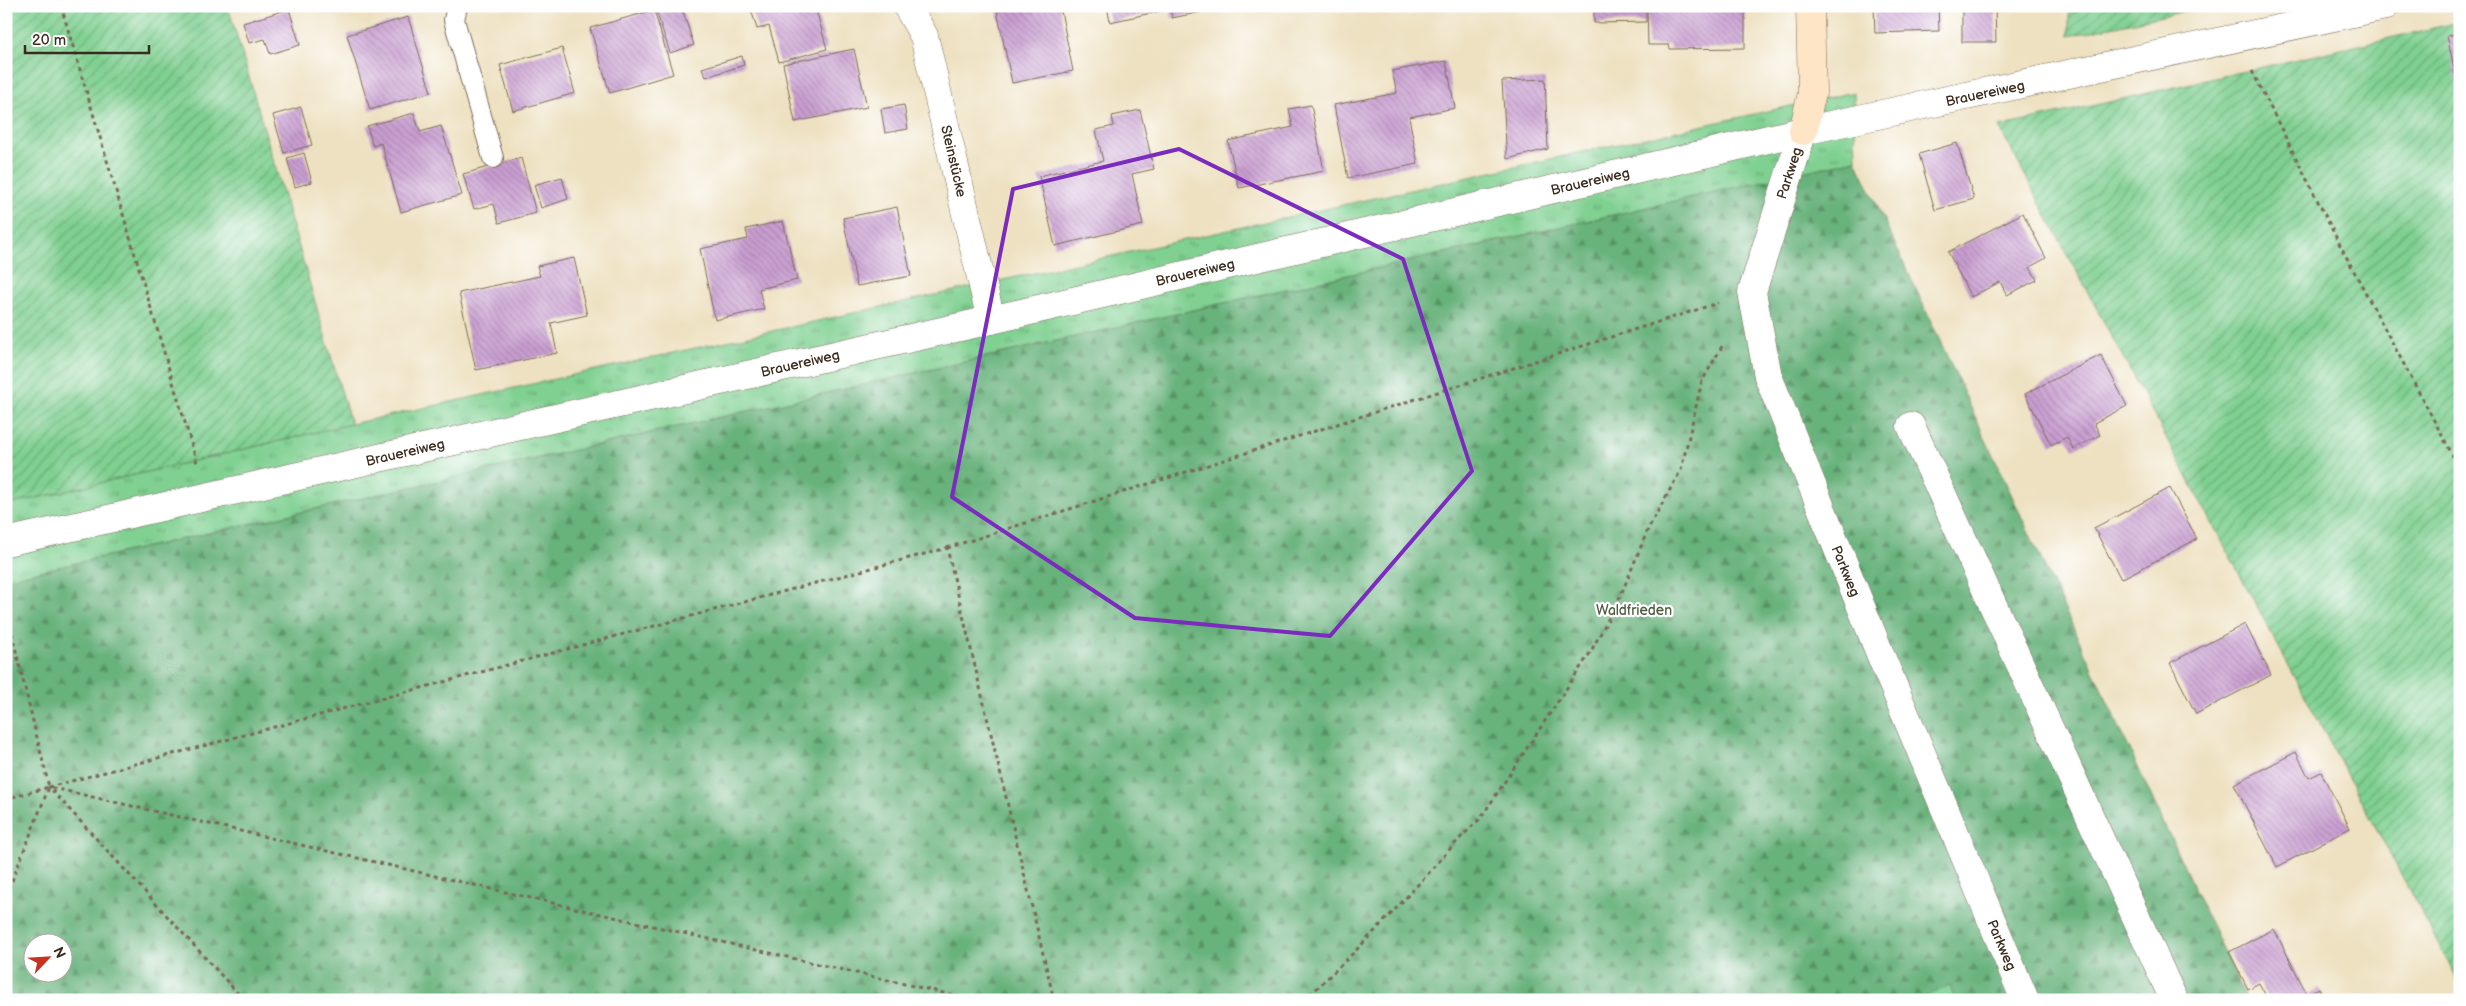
<svg xmlns="http://www.w3.org/2000/svg" width="2466" height="1006" font-family="'Balsamiq Sans',sans-serif">
<defs>
<pattern id="grass-tufts" width="24" height="20" patternUnits="userSpaceOnUse" patternTransform="scale(1.25)"><rect width="24" height="20" fill="#7fd091"/><path d="M3 7l-1-3M5 7V3M7 7l1-3M15 17l-1-3M17 17v-4M19 17l1-3" fill="none" stroke="#69a976"/></pattern>
<pattern id="forest-firs" width="22" height="20" patternUnits="userSpaceOnUse" patternTransform="scale(1.25)"><rect width="22" height="20" fill="#67b27b"/><path d="M5 1l3.5 6h-7zM16 11l3.5 6h-7z" fill="#569164"/></pattern>
<pattern id="garden-furrows" width="10" height="10" patternUnits="userSpaceOnUse" patternTransform="scale(1.25)"><rect width="10" height="10" fill="#7fd091"/><path d="M-1 1l2-2M0 10L10 0M9 11l2-2" fill="none" stroke="#69a976"/></pattern>
<pattern id="building-back-hatch" width="6" height="6" patternUnits="userSpaceOnUse" patternTransform="scale(1.25)"><rect width="6" height="6" fill="#c99ed1"/><path d="M-1 5l2 2M0 0l6 6M5-1l2 2" fill="none" stroke="#a481a9"/></pattern>
</defs>
<rect width="100%" height="100%" fill="#fff"/>
<filter id="ink" filterUnits="userSpaceOnUse"><feTurbulence type="fractalNoise" baseFrequency=".02" numOctaves="2"/><feDisplacementMap in="SourceGraphic" scale="10" xChannelSelector="R" yChannelSelector="G"/><feConvolveMatrix kernelMatrix="1 2 1 2 8 2 1 2 1" color-interpolation-filters="sRGB"/></filter>
<filter id="wash" filterUnits="userSpaceOnUse"><feTurbulence type="fractalNoise" baseFrequency=".0096" numOctaves="4" result="noise"/><feDisplacementMap in="SourceGraphic" scale="20" xChannelSelector="R" yChannelSelector="G"/><feGaussianBlur stdDeviation="1.12" result="paint"/><feColorMatrix in="noise" values="0 0 0 0 0 0 0 0 0 0 0 0 0 0 0 0 0 1.4 0 .05"/><feComposite in="paint" operator="in"/></filter>
<g filter="url(#wash)">
<rect width="100%" height="100%" fill="#eee1c1"/>
<path fill="url(#grass-tufts)" stroke="#5d7d58" d="M1854 92 1856 160 6 579V505L351 424Z"/>
<path fill="url(#forest-firs)" stroke="#516e4c" fill-rule="evenodd" d="M1856 160 2246 1000H6V579ZM32 944H62V974H32Z"/>
<path fill="#7fd091" stroke="#5d7d58" d="M1950 986 1955 1000H1917Z"/>
<g fill="url(#garden-furrows)" stroke="#5d7d58">
<path d="M6 6H228L351 424 6 505Z"/>
<path d="M2069 6H2209L2069 36Z"/>
<path d="M2460 22V984L1999 127Z"/>
</g>
<g id="blocks">
<g fill="url(#building-back-hatch)">
<path d="M681 6 694 45 670 53 655 7Z"/>
<path d="M750 6H815L827 49 779 62 769 26 757 29Z"/>
<path d="M1019 6H1060L1073 71 1012 83 997 11Z"/>
<path d="M1107 6H1205L1206 11 1172 18 1170 9 1110 22Z"/>
<path d="M1594 6H1646V22L1594 23Z"/>
<path d="M1647 6H1745V48L1670 49 1669 45H1648Z"/>
<path d="M1874 6H1938L1939 31 1875 33Z"/>
<path d="M1962 6H1995L1996 42H1962Z"/>
<path d="M289 9 300 45 270 54 265 39 249 43 243 23Z"/>
<path d="M654 10 673 74 610 93 590 28Z"/>
<path d="M408 17 431 92 370 110 347 35Z"/>
<path d="M2460 33V82H2457L2447 36Z"/>
<path d="M562 48 575 93 513 111 500 65Z"/>
<path d="M854 49 867 107 795 122 783 64Z"/>
<path d="M742 56 744 65 706 77 702 68Z"/>
<path d="M1446 61 1455 108 1409 117 1418 164 1348 178 1334 105 1397 93 1392 71Z"/>
<path d="M1545 79 1548 149 1507 159 1502 81Z"/>
<path d="M904 105 908 129 885 133 881 109Z"/>
<path d="M1311 105 1324 171 1239 188 1228 141 1293 127 1289 109Z"/>
<path d="M301 107 312 145 284 153 273 115Z"/>
<path d="M1140 110 1154 169 1132 174 1143 225 1055 246 1039 176 1103 161 1096 130 1114 126 1112 116Z"/>
<path d="M414 113 420 132 441 126 462 195 401 212 381 143 373 146 367 126Z"/>
<path d="M1957 143 1974 199 1935 210 1919 154Z"/>
<path d="M304 153 312 182 295 187 287 158Z"/>
<path d="M521 158 536 213 499 223 494 204 474 209 463 174Z"/>
<path d="M562 177 568 199 541 208 534 185Z"/>
<path d="M897 207 911 276 857 286 843 218Z"/>
<path d="M2023 213 2046 258 2030 267 2037 280 2007 295 2000 282 1971 297 1948 252Z"/>
<path d="M783 221 797 280 759 289 764 309 715 320 700 249 748 239 746 229Z"/>
<path d="M574 258 587 315 551 323 557 353 476 370 459 293 540 276 537 266Z"/>
<path d="M2101 355 2127 406 2094 423 2100 435 2073 449 2067 437 2051 445 2025 394Z"/>
<path d="M2170 488 2197 539 2121 579 2094 528Z"/>
<path d="M2245 624 2271 675 2196 714 2170 663Z"/>
<path d="M2296 752 2309 778 2321 772 2350 828 2277 867 2234 784Z"/>
<path d="M2274 929 2307 994 2319 988 2325 1000H2268L2259 983 2248 989 2229 952Z"/>
</g>
</g>
</g>
<g filter="url(#ink)">
<use href="#blocks" fill-opacity="0" stroke="#7a6a57" stroke-width="1"/>
<g fill="none" stroke-linecap="round" stroke-linejoin="round">
<defs>
<path id="lane" d="M457 6 454 20 493 158"/>
<g id="street">
<path d="M907 6 924 36 991 320"/>
<path d="M1803 131 1752 292 1768 376 1883 661 2025 1000"/>
<path d="M1911 426 2174 1000"/>
<path d="M6 542 991 320 1803 131 2385 6"/>
</g>
<path id="secondary" d="M1803 131 1812 93 1810 6"/>
</defs>
<use href="#lane" stroke="#7a6a57" stroke-width="22"/>
<use href="#street" stroke="#7a6a57" stroke-width="29"/>
<use href="#secondary" stroke="#7a6a57" stroke-width="29"/>
<g stroke="#7a6a57" stroke-width="3" stroke-dasharray="4 4" stroke-linecap="butt">
<path d="M61 6 197 463"/>
<path d="M2252 71 2340 245 2460 469"/>
<path d="M947 548 1718 303"/>
<path d="M6 610 49 787 6 799"/>
<path d="M6 896 49 787 974 1000"/>
<path d="M244 1000 49 787 947 548 1054 1000"/>
<path d="M1304 1000C1342 965 1378 929 1412 891 1435 867 1455 841 1480 819L1590 653 1620 597 1649 527 1681 470 1702 381 1724 343"/>
</g>
<use href="#lane" stroke="#fff" stroke-width="20"/>
<use href="#street" stroke="#fff" stroke-width="28"/>
<use href="#secondary" stroke="#fde5c5" stroke-width="28"/>
</g>
</g>
<path fill="none" stroke="#7b2cbf" stroke-width="4" stroke-linejoin="round" d="M1179 149 1403 259 1472 471 1330 636 1135 618 952 497 1013 189Z"/>
<g text-anchor="middle" stroke-width="4.5" stroke-linejoin="round" paint-order="stroke">
<g font-size="14" fill="#3b2a1e" stroke="#fff">
<text transform="translate(1985 93) rotate(-12)" y="5">Brauereiweg</text>
<text transform="translate(954 161) rotate(77)" y="5">Steinstücke</text>
<text transform="translate(1789 173) rotate(-72)" y="5">Parkweg</text>
<text transform="translate(1590 181) rotate(-13)" y="5">Brauereiweg</text>
<text transform="translate(1195 272) rotate(-13)" y="5">Brauereiweg</text>
<text transform="translate(800 363) rotate(-13)" y="5">Brauereiweg</text>
<text transform="translate(405 452) rotate(-13)" y="5">Brauereiweg</text>
<text transform="translate(1846 571) rotate(68)" y="5">Parkweg</text>
<text transform="translate(2002 945) rotate(67)" y="5">Parkweg</text>
</g>
<g font-size="14" fill="#4f5c40" stroke="#fff">
<text x="1634" y="615">Waldfrieden</text>
</g>
</g>
<rect width="2466" height="1006" fill="none" stroke="#fff" stroke-width="25"/>
<g transform="translate(48 958) rotate(65)"><circle r="24" fill="#ffffff" stroke="#b1aaa5"/>
<path d="M0-4L9 19L0 12L-9 19Z" fill="#c8321e"/>
<text y="-8" font-size="14" font-weight="bold" text-anchor="middle" fill="#3b2a1e">N</text>
</g>
<path d="M25 45v8h124v-8" fill="none" stroke="#3b2a1e" stroke-width="2.5"/>
<text x="32" y="45" font-size="15" fill="#3b2a1e" stroke="#ffffff" stroke-width="4" paint-order="stroke">20 m</text>
</svg>
